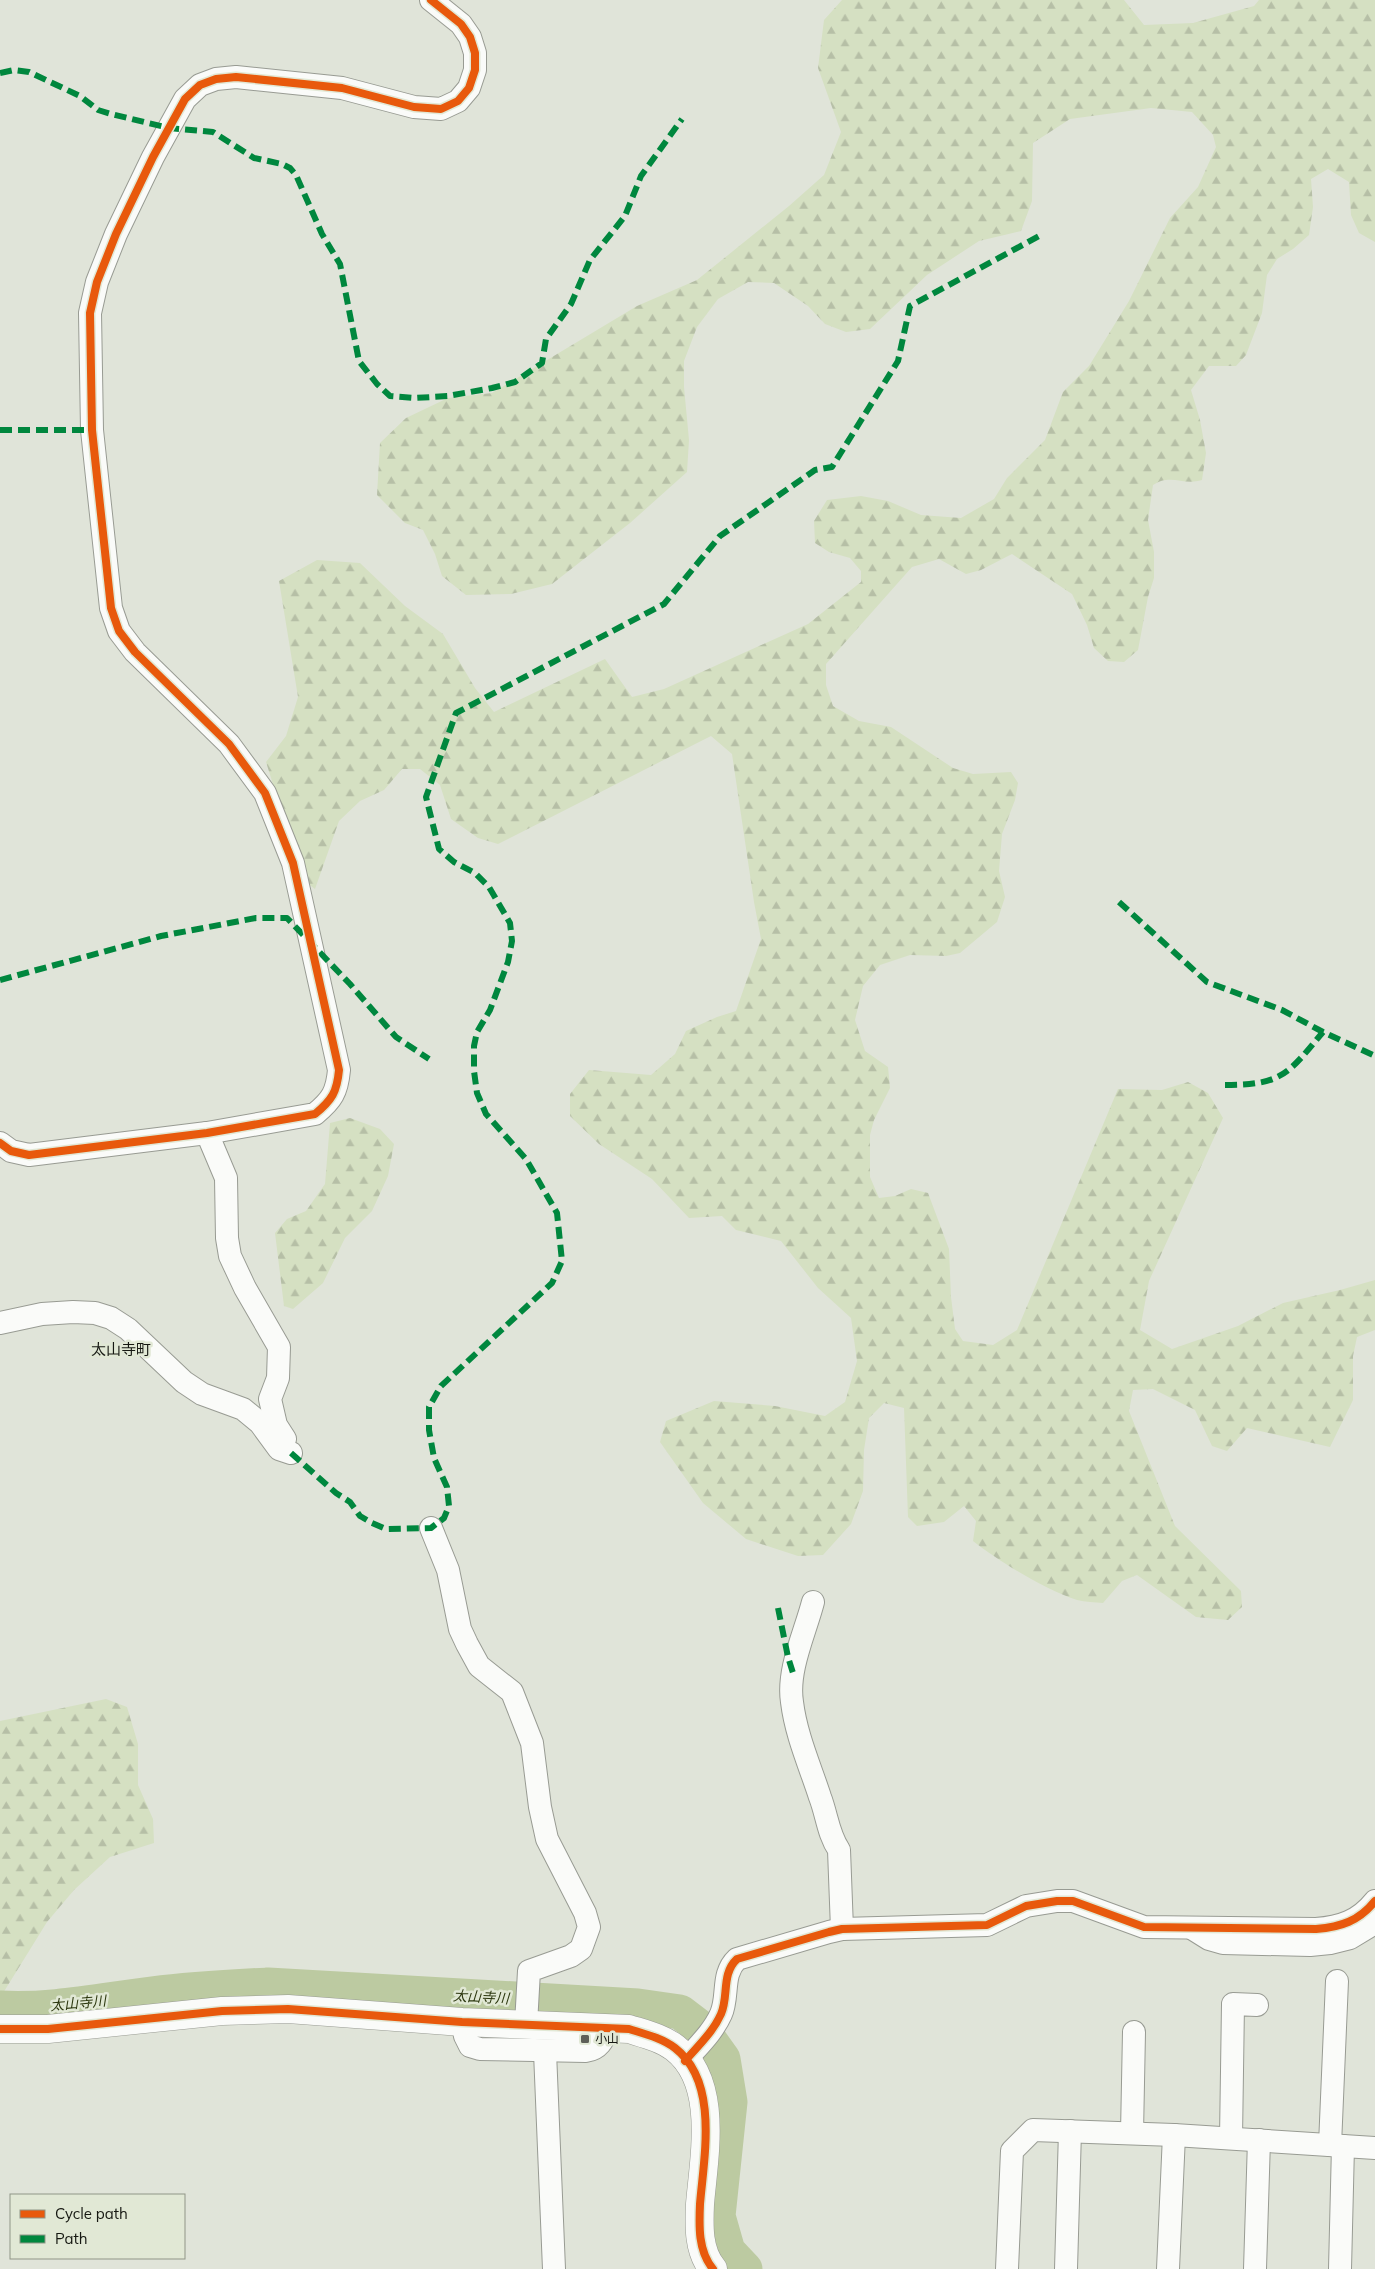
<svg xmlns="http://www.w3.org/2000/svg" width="1375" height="2269" font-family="Mulish,'Noto Sans JP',sans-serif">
<defs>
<pattern id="forest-firs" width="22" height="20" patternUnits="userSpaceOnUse" patternTransform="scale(1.25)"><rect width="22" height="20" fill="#d5e0c2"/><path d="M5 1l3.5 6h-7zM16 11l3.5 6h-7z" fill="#b6bfa6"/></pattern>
</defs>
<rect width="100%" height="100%" fill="#e0e4d9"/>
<g fill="url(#forest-firs)">
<path d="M842 0H1124L1144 25 1193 23 1254 6 1259 0H1375V242L1359 233 1351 215 1349 182 1328 169 1311 179 1313 207 1309 235 1293 249 1277 259 1267 275 1262 313 1246 355 1236 366H1209L1191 390 1200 420 1206 453 1202 480C1183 486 1171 473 1153 485L1148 520 1154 552V578L1148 597 1138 650 1124 662 1108 661 1094 648 1087 625 1072 594 1012 554 981 570 966 574 939 559 912 567 826 664V685L833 706 859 721 891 727 953 768 973 774 1011 772 1018 783 1015 800 1002 834 999 871 1005 897 997 922 960 953 946 956 910 955 880 965 863 986 855 1020 865 1051 888 1067 890 1088 874 1120 870 1135V1177L879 1198 895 1196 911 1189 928 1193 949 1249 951 1297 955 1329 963 1341 993 1345 1017 1330 1118 1089 1162 1090 1188 1082 1208 1093 1223 1118 1149 1281 1140 1330 1172 1349 1238 1326 1283 1303 1340 1290 1375 1280V1330L1357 1337 1353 1356V1400L1330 1447 1247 1428 1227 1451 1212 1446 1195 1410 1153 1389 1133 1390 1129 1411 1175 1526 1241 1591 1242 1607 1228 1620 1196 1617 1137 1575 1122 1581 1103 1603C1095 1602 1085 1602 1077 1600 1044 1589 1000 1562 973 1541L976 1521 964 1506 944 1522 917 1526 908 1517 904 1408 884 1403 869 1418 864 1450 863 1491 851 1524 823 1555 798 1556 746 1539 703 1503 660 1442 666 1421 714 1401 775 1406 825 1416 845 1402 857 1361 851 1318 818 1288 781 1241 736 1230 722 1216 689 1218 652 1179 599 1144 570 1116V1094L589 1070 651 1075 675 1054 686 1031 717 1017 736 1011 761 939 754 902 732 754 711 736 498 844 478 838 451 819 440 785 420 769H402L384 790 360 801 339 821 315 889 303 880 266 762 286 736 298 697 279 581 317 560 360 563 405 606 443 634 475 688 494 712 605 659 632 697 664 689 808 624 861 582V571L850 558 829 552 815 543 814 521 827 500 861 496 888 501 921 515 961 518 994 499 1007 478 1045 440 1063 392 1089 366 1129 301 1170 218 1198 187 1216 147 1213 135 1192 112 1151 108 1070 119 1033 143 1032 201 1021 231 979 241 927 275 870 329 846 332 825 324 808 306 774 283 748 282 718 299 697 327 684 361V387L689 440 687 472 630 523 552 584 511 594 466 595 442 576 435 554 423 530 405 523 377 495 380 443 406 418 448 398 492 393 637 306 697 280 789 206 824 175 841 132 818 68 824 20Z"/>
<path d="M350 1118 380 1129 394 1144 388 1176 372 1211 345 1238 323 1283 293 1309 284 1306 275 1233 287 1219 306 1211 325 1184 330 1123Z"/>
<path d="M106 1699 127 1707 138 1744V1785L153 1819 154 1843 110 1857 74 1890 47 1922 0 1998V1721Z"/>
</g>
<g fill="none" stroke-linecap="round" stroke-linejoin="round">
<path stroke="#bccaa1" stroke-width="35" d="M0 2008C51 2011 102 2000 153 1994 191 1989 230 1987 268 1985L638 2006 680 2012 701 2028 723 2059 730 2102 718 2216 728 2251 745 2269"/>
<defs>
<g id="street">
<path d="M207 1133 226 1178 227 1238 230 1256 245 1288 279 1347 278 1378 270 1399 276 1425 285 1439"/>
<path d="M0 1143 11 1151 29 1155 207 1133 315 1114C332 1100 337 1092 339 1070L293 863 265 793 229 744 135 652 119 631 111 608 92 430 90 313 97 282 116 234 153 157 185 99 200 85 216 79 236 77 342 88 414 107 441 109 458 101 469 88 475 70V53L470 37 461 24 431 0"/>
<path d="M0 1323 42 1314 73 1312 95 1313 111 1318 128 1329 184 1382 202 1394 243 1409 260 1423 279 1449 291 1453"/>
<path d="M431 1528 448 1570 460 1629 467 1644 479 1666 512 1692 532 1743 540 1807 547 1839 585 1913 589 1927 581 1949 571 1956 529 1971 526 2024"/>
<path d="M813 1602C805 1633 787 1670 792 1702 796 1735 810 1766 820 1797 827 1815 828 1834 839 1850L842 1929"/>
<path d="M1193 1929 1209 1939 1223 1943 1310 1945 1330 1943 1350 1938 1375 1923"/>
<path d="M462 2022 465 2036 470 2046 480 2049 586 2051C599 2049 603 2041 608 2028"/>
<path d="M545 2052 554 2269"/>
<path d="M685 2061C698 2046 713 2032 721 2014 729 1996 721 1974 737 1959L829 1932 842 1929 987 1925 1026 1906 1057 1901H1073L1144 1927 1316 1929C1341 1927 1359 1921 1375 1901"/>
<path d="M1132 2133 1134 2032"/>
<path d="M1231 2138 1233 2004 1257 2005"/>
<path d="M1330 2145 1337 1981"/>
<path d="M1007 2269 1012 2151 1033 2130 1174 2135 1375 2148"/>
<path d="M1066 2269 1070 2131"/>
<path d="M1168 2269 1174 2135"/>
<path d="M1255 2269 1259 2140"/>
<path d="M1340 2269 1343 2146"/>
</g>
<path id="secondary" d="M0 2029H48L222 2011 288 2009 462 2022 629 2029C645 2034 662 2038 675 2048 719 2082 704 2156 700 2204 699 2226 698 2251 713 2269"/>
</defs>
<use href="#street" stroke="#989b93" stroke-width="24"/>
<use href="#secondary" stroke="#989b93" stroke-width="29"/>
<use href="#street" stroke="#fafbf9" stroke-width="22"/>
<use href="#secondary" stroke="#fafbf9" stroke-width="28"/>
<g stroke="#00873e" stroke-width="6" stroke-dasharray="12 6" stroke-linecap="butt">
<path d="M0 73 14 70 29 72 80 96 98 110 111 114 169 128 213 132 254 158 282 164 290 168 296 175 322 234 340 264 359 361 377 384 390 396 415 398 448 396 492 388 515 382 542 363 546 339 571 304 590 260 625 216 641 176 682 119"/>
<path d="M0 430H92"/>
<path d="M1119 902 1207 982 1282 1010 1323 1032 1375 1056"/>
<path d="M0 980 161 936 256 918H287L350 984 396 1037 429 1059"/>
<path d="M1225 1085C1282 1085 1288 1074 1323 1032"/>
<path d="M291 1453 336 1493 350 1502 360 1516 372 1523 386 1529 431 1528 444 1518 449 1506 447 1487 434 1458 429 1430V1407L441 1386 552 1283 562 1261 557 1213 526 1159 486 1114 477 1093 474 1071V1046L477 1032 490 1010 508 962 512 941 510 923 489 887 475 873 454 862 439 849 426 797 456 713 664 604 720 536 815 470 832 467 898 361 910 306 1041 235"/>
<path d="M778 1608 788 1657 793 1673"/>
</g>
<defs>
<g id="cycleway">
<path d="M0 1143 11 1151 29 1155 207 1133 315 1114C332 1100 337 1092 339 1070L293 863 265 793 229 744 135 652 119 631 111 608 92 430 90 313 97 282 116 234 153 157 185 99 200 85 216 79 236 77 342 88 414 107 441 109 458 101 469 88 475 70V53L470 37 461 24 431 0"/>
<path d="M0 2029H48L222 2011 288 2009 462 2022 629 2029C645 2034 662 2038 675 2048 719 2082 704 2156 700 2204 699 2226 698 2251 713 2269"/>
<path d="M685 2061C698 2046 713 2032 721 2014 729 1996 721 1974 737 1959L829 1932 842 1929 987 1925 1026 1906 1057 1901H1073L1144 1927 1316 1929C1341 1927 1359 1921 1375 1901"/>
</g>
</defs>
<use href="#cycleway" stroke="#e1e8d5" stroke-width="11"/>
<use href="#cycleway" stroke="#e8590c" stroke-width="8"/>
</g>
<rect fill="#5d5f58" stroke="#e1e8d5" stroke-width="2" x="580" y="2034" width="10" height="10" rx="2.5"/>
<g text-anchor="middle" stroke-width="5" stroke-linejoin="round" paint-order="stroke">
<g font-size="12" fill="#161812" stroke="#e1e8d5" text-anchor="start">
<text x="595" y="2043">小山</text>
</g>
<g font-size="14" font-style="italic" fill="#2d3810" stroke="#e1e8d5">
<text transform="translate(481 1997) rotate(3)" y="5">太山寺川</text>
<text transform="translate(78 2003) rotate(-5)" y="5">太山寺川</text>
</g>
<g font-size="15" fill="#161812" stroke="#e1e8d5">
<text x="121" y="1355">太山寺町</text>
</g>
</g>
<rect x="10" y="2194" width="175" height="65" fill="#e1e8d5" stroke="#909587"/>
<rect x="20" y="2210" width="25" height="8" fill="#e8590c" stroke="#909587"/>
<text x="55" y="2219" font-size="15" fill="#161812">Cycle path</text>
<rect x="20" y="2235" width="25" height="8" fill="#00873e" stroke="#909587"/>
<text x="55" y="2244" font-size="15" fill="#161812">Path</text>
</svg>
